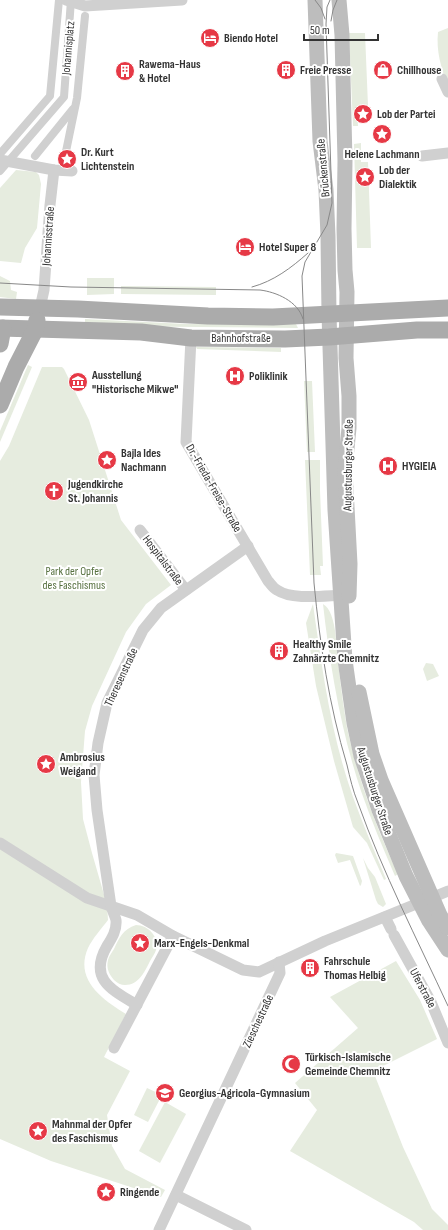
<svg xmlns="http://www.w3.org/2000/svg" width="448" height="1230" font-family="'Sofia Sans Condensed',sans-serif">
<rect width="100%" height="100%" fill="#fff"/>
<g fill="#e6ecdf">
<path d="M448 28V86C441 68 436 51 438 32Z"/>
<path d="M349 33H365L368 106 357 107 358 126H353Z"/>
<path d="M361 143V162H368L371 248H357L354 144Z"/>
<path d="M16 170 36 172 39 175 41 184 37 228 25 248 21 263 0 261V188Z"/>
<path d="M0 276 10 281 11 290 17 292 16 299 0 297Z"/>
<path d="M87 278H114V294L87 295Z"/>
<path d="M121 286 216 287V295L121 294Z"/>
<path d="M85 319 186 324H296L298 328 85 326Z"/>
<path d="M196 347 281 348V352L197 349Z"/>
<path d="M28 365 32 367 0 442V431Z"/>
<path d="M42 367H62L64 369 89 420 121 520 171 585 146 604 126 632 92 706 85 731 81 782 83 819 92 853 107 905 108 920C101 929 93 938 88 948 74 980 103 1000 126 1014L104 1057 130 1071 107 1115 112 1146 125 1169 165 1190 161 1197 51 1161 0 1139V461L9 446Z"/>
<path d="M304 381H312L315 452H307Z"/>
<path d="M305 460H320V490L323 566H320L321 575H310Z"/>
<path d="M313 604C322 669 331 735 353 797 363 825 375 852 386 879L384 880 367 843 353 827 334 761 316 686 306 623Z"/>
<path d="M323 604C338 612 336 654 339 670 341 690 344 709 347 728 358 779 376 827 398 874L395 876C383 848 371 820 361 791 341 731 330 667 323 604Z"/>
<path d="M426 663 433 664 439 676 427 681 423 669Z"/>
<path d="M336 853 353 856 362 881 361 885 360 886 350 860 338 863 335 855Z"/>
<path d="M363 858 368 868 375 877 386 904 383 907 378 904 376 900Z"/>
<path d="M136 925C148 925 160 937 156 950 155 954 152 957 150 961 145 971 139 985 125 985 121 985 117 983 114 980 109 974 106 968 108 960 109 956 112 952 114 949 119 938 123 929 136 925Z"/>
<path d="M396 961 420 1000 437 1039 373 1071 403 1147 432 1209 448 1225V1230H423L414 1222 290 1151 317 1110 295 1083 358 1028 330 997Z"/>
<path d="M147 1088 162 1095 148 1122 134 1115Z"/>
<path d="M165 1102 186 1114 160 1163 139 1151Z"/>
</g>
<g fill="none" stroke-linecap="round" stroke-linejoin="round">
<g stroke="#d0d0d0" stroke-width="8">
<path d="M0 154 50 96 59 0"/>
<path d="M35 156 73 109"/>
<path d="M64 161 77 98 85 16"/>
<path d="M0 171 64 97 71 0"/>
</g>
<g stroke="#d0d0d0" stroke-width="11">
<path d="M66 0 85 6 182 0"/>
<path d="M442 79 448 92"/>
<path d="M422 156 448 153"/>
<path d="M0 160 54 170 72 171"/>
<path d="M40 308 44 290 50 205 54 170"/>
<path d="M191 338 186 442 268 581C271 584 273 588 277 590 293 601 328 595 348 595"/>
<path d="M140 530 186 590"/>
<path d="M0 843 87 898 137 915 173 936 243 970 259 972 325 941 448 891"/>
<path d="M385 917 391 929"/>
<path d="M394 935 431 1002 448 1043"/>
<path d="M137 1005C112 990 88 979 107 946 112 938 117 930 116 920 115 916 112 910 111 906L97 810 94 775 98 743 107 703 143 630 161 608 248 546"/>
<path d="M114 1048 173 936"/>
<path d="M176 1195 246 1230"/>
<path d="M159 1230 280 973 279 962"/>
</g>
<g stroke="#bdbdbd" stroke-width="15">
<path d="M315 0 320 141 326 190 328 236 329 314 335 510 345 660 354 723 361 756 379 810 406 876 429 921 448 950"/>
<path d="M339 0 342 35 345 161 344 229 345 270 347 292 346 358 349 396V428L345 469 350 564 349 596"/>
<path d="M359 692 372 754 381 780 440 915 448 928"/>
</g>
<g stroke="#ababab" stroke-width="17">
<path d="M0 307 78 309 208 316 273 317 448 308"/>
<path d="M0 328 141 332 191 338 285 339 329 337 417 330H448"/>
<path d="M0 344 3 328"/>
<path d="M0 405 16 367 35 330 37 320"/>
</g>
<g stroke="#888" stroke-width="1">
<path d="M315 0 321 8 325 19"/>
<path d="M330 0 327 7 326 24 332 203 327 225 305 262 302 276 314 583C320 645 329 705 347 765 350 778 353 791 358 803 383 873 417 939 448 1006"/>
<path d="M331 21 333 10 337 0"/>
<path d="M0 283 71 287 260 290C276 292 298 301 303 319"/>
<path d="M252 287C274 281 291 268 308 253"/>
</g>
</g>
<defs>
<symbol id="hotel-disc" viewBox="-11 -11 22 22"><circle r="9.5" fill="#e63946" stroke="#fff"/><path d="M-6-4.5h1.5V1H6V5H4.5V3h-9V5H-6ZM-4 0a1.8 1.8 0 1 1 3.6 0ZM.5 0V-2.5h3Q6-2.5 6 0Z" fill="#fff"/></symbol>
<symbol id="building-disc" viewBox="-11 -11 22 22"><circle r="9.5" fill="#e63946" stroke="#fff"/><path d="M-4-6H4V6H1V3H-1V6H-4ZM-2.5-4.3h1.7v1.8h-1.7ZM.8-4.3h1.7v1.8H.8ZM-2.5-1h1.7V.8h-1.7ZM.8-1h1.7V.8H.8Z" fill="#fff"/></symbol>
<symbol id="shop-disc" viewBox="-11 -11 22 22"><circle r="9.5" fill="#e63946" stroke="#fff"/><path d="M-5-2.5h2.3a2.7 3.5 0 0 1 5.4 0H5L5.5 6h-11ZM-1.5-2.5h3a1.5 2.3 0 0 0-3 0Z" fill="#fff"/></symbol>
<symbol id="sight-disc" viewBox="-11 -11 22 22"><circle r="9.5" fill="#e63946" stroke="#fff"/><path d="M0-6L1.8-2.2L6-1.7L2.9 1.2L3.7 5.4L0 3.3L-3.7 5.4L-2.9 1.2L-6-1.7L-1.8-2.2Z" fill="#fff"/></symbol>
<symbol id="hospital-disc" viewBox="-11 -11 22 22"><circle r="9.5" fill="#e63946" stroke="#fff"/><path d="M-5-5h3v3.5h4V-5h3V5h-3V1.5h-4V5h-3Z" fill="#fff"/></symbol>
<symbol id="museum-disc" viewBox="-11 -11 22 22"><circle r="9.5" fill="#e63946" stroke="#fff"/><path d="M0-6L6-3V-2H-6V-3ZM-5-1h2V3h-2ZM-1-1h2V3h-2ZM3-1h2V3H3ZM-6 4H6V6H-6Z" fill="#fff"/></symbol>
<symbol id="church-disc" viewBox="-11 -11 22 22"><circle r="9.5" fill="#e63946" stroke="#fff"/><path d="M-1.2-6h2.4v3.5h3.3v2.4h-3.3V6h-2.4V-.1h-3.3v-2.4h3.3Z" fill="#fff"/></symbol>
<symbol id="mosque-disc" viewBox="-11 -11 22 22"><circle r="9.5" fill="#e63946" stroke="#fff"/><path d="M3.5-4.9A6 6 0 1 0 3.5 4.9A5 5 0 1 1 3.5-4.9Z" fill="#fff"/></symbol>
<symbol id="school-disc" viewBox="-11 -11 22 22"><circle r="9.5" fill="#e63946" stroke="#fff"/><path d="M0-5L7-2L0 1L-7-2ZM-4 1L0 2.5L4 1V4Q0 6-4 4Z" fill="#fff"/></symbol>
</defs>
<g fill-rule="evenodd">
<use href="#hotel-disc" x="199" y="27" width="22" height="22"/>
<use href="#building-disc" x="275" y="59" width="22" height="22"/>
<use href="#shop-disc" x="372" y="59" width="22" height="22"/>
<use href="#building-disc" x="114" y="60" width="22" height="22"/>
<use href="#sight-disc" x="352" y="103" width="22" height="22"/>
<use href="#sight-disc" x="371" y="123" width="22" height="22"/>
<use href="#sight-disc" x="56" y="148" width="22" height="22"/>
<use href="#sight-disc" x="354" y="166" width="22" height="22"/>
<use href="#hotel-disc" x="234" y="236" width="22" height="22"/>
<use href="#hospital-disc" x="224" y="365" width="22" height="22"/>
<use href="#museum-disc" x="67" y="371" width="22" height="22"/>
<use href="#sight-disc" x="96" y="449" width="22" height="22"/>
<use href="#hospital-disc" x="377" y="455" width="22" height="22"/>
<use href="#church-disc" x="43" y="480" width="22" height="22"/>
<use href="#building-disc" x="268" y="640" width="22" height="22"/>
<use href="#sight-disc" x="35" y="753" width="22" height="22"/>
<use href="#sight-disc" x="129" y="932" width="22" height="22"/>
<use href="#building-disc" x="299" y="957" width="22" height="22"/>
<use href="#mosque-disc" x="280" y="1053" width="22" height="22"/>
<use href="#school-disc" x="154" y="1082" width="22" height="22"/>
<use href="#sight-disc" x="27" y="1120" width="22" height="22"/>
<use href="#sight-disc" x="95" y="1181" width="22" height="22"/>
</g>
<g text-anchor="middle" stroke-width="4" stroke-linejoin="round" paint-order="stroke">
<g font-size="12" font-weight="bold" fill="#333" stroke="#fff" text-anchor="start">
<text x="224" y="42">Biendo Hotel</text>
<text x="139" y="68">Rawema-Haus<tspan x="139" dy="14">&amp; Hotel</tspan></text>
<text x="300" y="74">Freie Presse</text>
<text x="397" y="74">Chillhouse</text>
<text x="377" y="118">Lob der Partei</text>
<text x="81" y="156">Dr. Kurt<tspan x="81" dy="14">Lichtenstein</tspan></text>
<text x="382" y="158" text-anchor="middle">Helene Lachmann</text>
<text x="379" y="174">Lob der<tspan x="379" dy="14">Dialektik</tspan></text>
<text x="259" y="251">Hotel Super 8</text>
<text x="92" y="379">Ausstellung<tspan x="92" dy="14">"Historische Mikwe"</tspan></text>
<text x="249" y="380">Poliklinik</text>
<text x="121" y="457">Bajla Ides<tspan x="121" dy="14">Nachmann</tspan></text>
<text x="402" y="470">HYGIEIA</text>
<text x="68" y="488">Jugendkirche<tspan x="68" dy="14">St. Johannis</tspan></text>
<text x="293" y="648">Healthy Smile<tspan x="293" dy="14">Zahnärzte Chemnitz</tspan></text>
<text x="60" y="761">Ambrosius<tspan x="60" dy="14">Weigand</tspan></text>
<text x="154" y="947">Marx-Engels-Denkmal</text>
<text x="324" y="965">Fahrschule<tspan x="324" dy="14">Thomas Helbig</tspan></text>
<text x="305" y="1061">Türkisch-Islamische<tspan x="305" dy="14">Gemeinde Chemnitz</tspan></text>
<text x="179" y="1097">Georgius-Agricola-Gymnasium</text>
<text x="52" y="1128">Mahnmal der Opfer<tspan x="52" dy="14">des Faschismus</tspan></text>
<text x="120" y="1196">Ringende</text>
</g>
<g font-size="12" fill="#333" stroke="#fff">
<text transform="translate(68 48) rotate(-85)" y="4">Johannisplatz</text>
<text transform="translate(323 168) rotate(-95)" y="4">Brückenstraße</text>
<text transform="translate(48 236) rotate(-86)" y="4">Johannisstraße</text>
<text x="241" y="342">Bahnhofstraße</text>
<text transform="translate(348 465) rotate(-89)" y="4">Augustusburger Straße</text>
<text transform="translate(214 488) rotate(60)" y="4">Dr.-Frieda-Freise-Straße</text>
<text transform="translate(163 560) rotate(53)" y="4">Hospitalstraße</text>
<text transform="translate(121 677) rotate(-65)" y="4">Theresenstraße</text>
<text transform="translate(375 791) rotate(72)" y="4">Augustusburger Straße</text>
<text transform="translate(423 988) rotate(62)" y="4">Uferstraße</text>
<text transform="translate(258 1021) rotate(-65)" y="4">Zieschestraße</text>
</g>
<g font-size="12" fill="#56703f" stroke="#fff">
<text x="74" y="575">Park der Opfer<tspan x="74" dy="14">des Faschismus</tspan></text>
</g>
</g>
<path d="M304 34v6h74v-6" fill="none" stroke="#333333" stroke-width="2"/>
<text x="310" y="34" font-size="12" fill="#333333" stroke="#ffffff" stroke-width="3" paint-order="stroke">50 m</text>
</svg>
